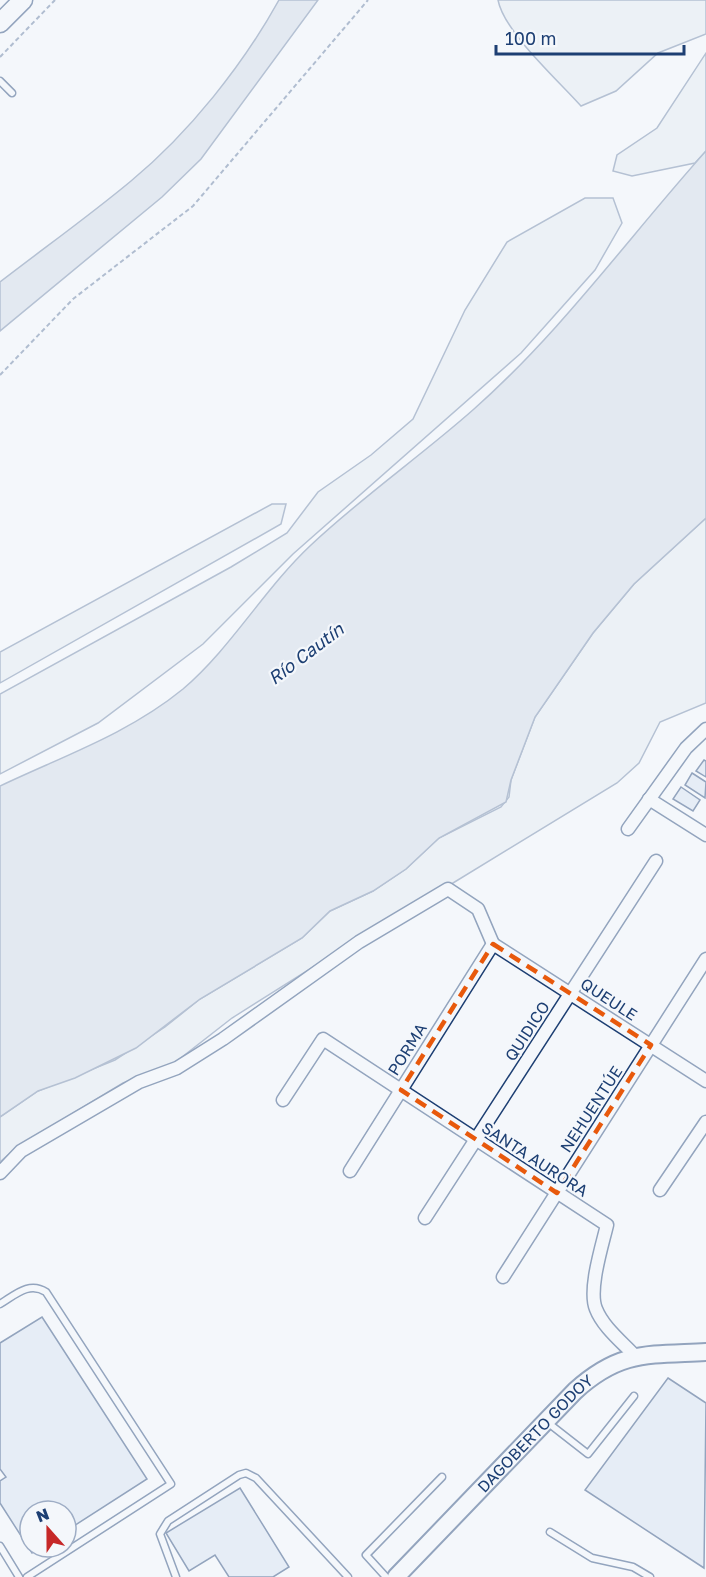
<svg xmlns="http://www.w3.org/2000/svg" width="706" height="1577" font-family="'Golos Text',sans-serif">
<rect width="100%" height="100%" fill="#f4f7fb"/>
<g fill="#e3e9f0" stroke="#687fa3" stroke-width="1.5">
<path d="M498 0H706V34L658 53 616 91 581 106C559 81 504 32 498 0Z"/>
<path d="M706 53V151L695 163 632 176 613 171 617 155 657 128Z"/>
<path d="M585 198H613L622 223 595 270 521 353 293 554 203 644 98 723 0 774V694L231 567 287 533 318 492 371 455 413 419 465 310 507 242Z"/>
<path d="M272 504H286L281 524 0 683V652Z"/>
<path d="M706 518V703L660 722 639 763 617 783 453 883 426 896 232 1018 173 1064 123 1083 17 1147 0 1162V1117L38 1091 115 1060 165 1027 200 999 302 938 330 911 373 891 406 869 439 838 501 807 509 797 511 780 535 717 593 633 634 584Z"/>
</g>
<g fill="#cfd7e4" stroke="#687fa3" stroke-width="1.5">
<path d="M279 0H318L201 159 162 197 0 331V282C44 248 89 216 131 181 189 133 243 65 279 0Z"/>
<path d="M706 151V518L634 584 593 633 535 717 511 780 506 802 439 838 406 869 373 891 330 911 302 938 200 999 136 1048 75 1078 38 1091 0 1117V786C63 756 128 734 183 689 232 647 264 589 311 545 363 496 421 456 474 409 561 332 629 237 706 151Z"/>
</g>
<g fill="#d5e0f0" stroke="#1d3f73" stroke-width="1.5">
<path d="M704 760 706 761V777L696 771Z"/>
<path d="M692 773 706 782 705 798 685 785Z"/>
<path d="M681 787 700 800 693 811 673 799Z"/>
<path d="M42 1317 147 1479 66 1531V1511H30V1547H41L32 1553 0 1503V1481L6 1477 0 1469V1343Z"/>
<path d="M668 1378 706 1403 704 1568 585 1490Z"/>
<path d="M240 1488 289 1567 273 1577H229L215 1555 189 1571 166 1533Z"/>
</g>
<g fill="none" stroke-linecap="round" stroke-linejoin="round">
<defs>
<g id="lane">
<path d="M0 81 12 93"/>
<path d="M0 1304C15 1295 29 1281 46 1292L171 1484 27 1577"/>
<path d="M547 1422 588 1454 634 1396"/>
<path d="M550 1532 592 1558 633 1567 650 1577"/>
<path d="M0 1546 19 1577"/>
<path d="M176 1577 160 1534 168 1521 239 1475 246 1473 256 1478 348 1577"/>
<path d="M386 1577 366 1555 442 1477"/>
</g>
<g id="street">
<path d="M649 799 706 835"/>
<path d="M628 829 686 748 706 729"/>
<path d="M493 944 706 1081"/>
<path d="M283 1100 323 1039 607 1225C602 1246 588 1290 596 1309 603 1327 622 1342 635 1356"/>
<path d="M350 1171 493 944"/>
<path d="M0 1173 21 1151 139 1082 177 1068 223 1039 359 942 448 889 478 909 493 944"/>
<path d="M660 1190 706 1122"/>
<path d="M425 1218 656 861"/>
<path d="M503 1277 706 959"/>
</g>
<g id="secondary">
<path id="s1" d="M396 1577 575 1391C620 1350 649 1355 706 1352"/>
</g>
<path id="primary" d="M0 23 23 0"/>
</defs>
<use href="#lane" stroke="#1d3f73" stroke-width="9"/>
<use href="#street" stroke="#1d3f73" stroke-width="15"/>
<use href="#secondary" stroke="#1d3f73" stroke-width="20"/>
<use href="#primary" stroke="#1d3f73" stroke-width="21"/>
<g stroke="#5e769c" stroke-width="2" stroke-dasharray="4.5 3" stroke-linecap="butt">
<path d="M0 57 55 0"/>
<path d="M0 375 73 299 193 206 368 0"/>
</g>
<use href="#lane" stroke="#f4f7fb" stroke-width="6"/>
<use href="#street" stroke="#f4f7fb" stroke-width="12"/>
<use href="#secondary" stroke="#f4f7fb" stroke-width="16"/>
<use href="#primary" stroke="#f4f7fb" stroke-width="18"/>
</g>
<path d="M0 0H706V1577H0ZM493 944 651 1045 557 1193 401 1090Z" fill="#f4f7fb" fill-opacity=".55" fill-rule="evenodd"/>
<path fill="none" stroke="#e8590c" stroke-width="4.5" stroke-dasharray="12 8" stroke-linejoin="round" d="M493 944 651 1045 557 1193 401 1090Z"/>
<g text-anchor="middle" stroke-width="4.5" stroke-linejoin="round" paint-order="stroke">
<g font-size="16" fill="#1d3f73" stroke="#f4f7fb">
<text transform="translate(609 999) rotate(33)" y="6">QUEULE</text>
<text transform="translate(527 1031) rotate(-57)" y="6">QUIDICO</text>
<text transform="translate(407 1049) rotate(-58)" y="6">PORMA</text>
<text transform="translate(591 1109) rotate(-57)" y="6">NEHUENTÚE</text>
<text transform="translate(535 1159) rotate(33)" y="6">SANTA AURORA</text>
<text dy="6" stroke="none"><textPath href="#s1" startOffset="200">DAGOBERTO GODOY</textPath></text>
</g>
<g font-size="18" font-style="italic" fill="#1d3f73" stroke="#f4f7fb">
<text transform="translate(306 654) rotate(-37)" y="6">Río Cautín</text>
</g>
</g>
<g transform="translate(48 1529) rotate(339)"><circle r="28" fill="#f4f7fb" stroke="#9eadc5" stroke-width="1.5"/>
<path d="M0-4.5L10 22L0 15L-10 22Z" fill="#c62828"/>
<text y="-9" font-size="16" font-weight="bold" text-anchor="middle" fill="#1d3f73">N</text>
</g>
<path d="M496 45v9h188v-9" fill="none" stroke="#1d3f73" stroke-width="3"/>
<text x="505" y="45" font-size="18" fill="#1d3f73" stroke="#f4f7fb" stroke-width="4.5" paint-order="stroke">100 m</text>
</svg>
